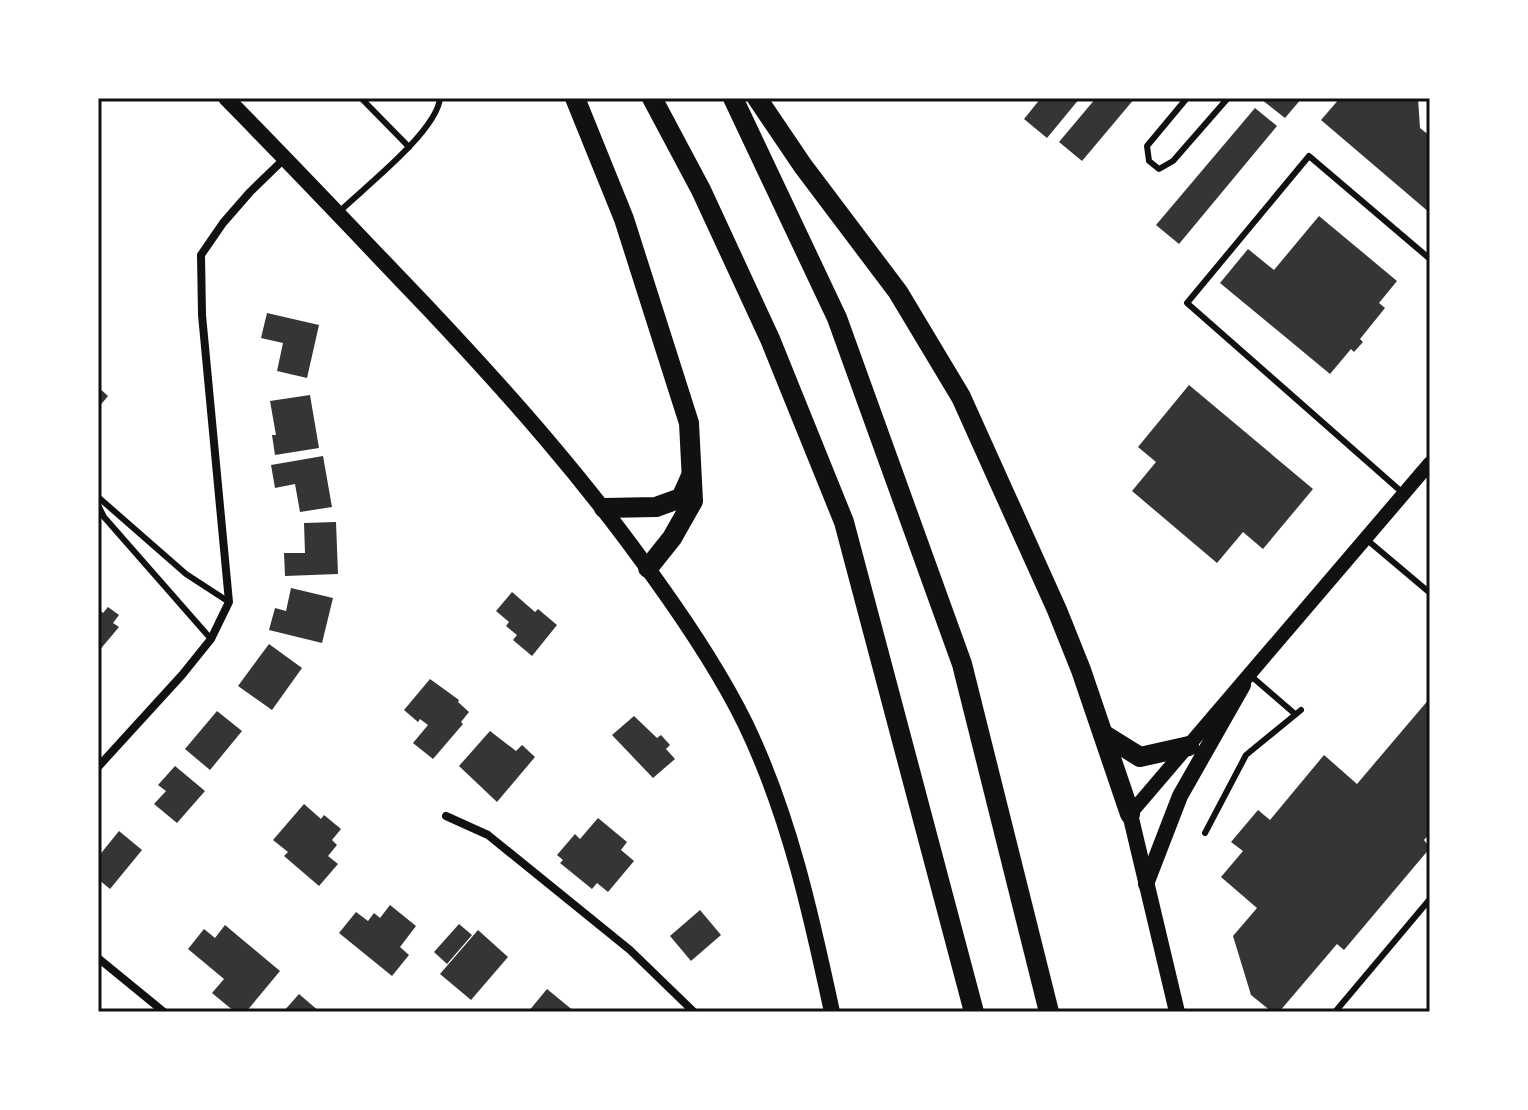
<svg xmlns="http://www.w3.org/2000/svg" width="1528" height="1110" font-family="'PT Sans Narrow',sans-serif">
<rect width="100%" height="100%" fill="#fff"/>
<g fill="#353535">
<path d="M1041 98H1080L1047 138 1024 119Z"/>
<path d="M1096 98H1135L1082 161 1059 142Z"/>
<path d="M1264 98H1302L1285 118 1262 100Z"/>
<path d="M1340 98H1418L1420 128 1430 136V213L1321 120Z"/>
<path d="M1255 108 1277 126 1179 244 1156 225Z"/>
<path d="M1319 216 1397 281 1379 303 1385 308 1360 339 1363 342 1354 352 1351 349 1330 374 1220 283 1248 249 1274 270Z"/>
<path d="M267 313 319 325 307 378 277 371 283 343 261 338Z"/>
<path d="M1189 385 1313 489 1263 549 1243 532 1217 563 1132 491 1156 462 1138 447Z"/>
<path d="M98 387 108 396 98 408Z"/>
<path d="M310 395 319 448 275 455 272 435H276L270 401Z"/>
<path d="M323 456 332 507 300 512 295 484 275 488 271 465Z"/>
<path d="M336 522 338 574 285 576 284 553H305L304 523Z"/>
<path d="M291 588 333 598 322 643 269 630 275 608 286 611Z"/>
<path d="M512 592 535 612 538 609 557 625 532 656 513 640 517 635 506 626 509 622 496 611Z"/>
<path d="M108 607 119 615 113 623 119 627 98 652V608L103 613Z"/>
<path d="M269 644 302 668 272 710 238 686Z"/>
<path d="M430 679 459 700 458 702 469 712 461 722 463 724 433 759 413 743 428 725 420 719 418 722 404 710Z"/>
<path d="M1430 698V833L1424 840 1430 848 1344 950 1337 944 1279 1012H1272L1251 995 1233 936 1257 908 1221 877 1243 851 1231 842 1258 810 1270 820 1324 755 1357 784Z"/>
<path d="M217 711 242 731 210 770 185 749Z"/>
<path d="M634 716 657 738 661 735 670 745 666 749 675 759 653 778 612 735Z"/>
<path d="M490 731 516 751 522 745 535 757 497 802 459 766Z"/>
<path d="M175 766 205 791 177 823 154 804 166 791 158 785Z"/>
<path d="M304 804 321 819 324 815 341 829 332 840 337 845 328 856 338 864 319 886 284 856 288 852 273 840Z"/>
<path d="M598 818 627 842 621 850 634 861 608 892 597 883 592 889 560 863 563 860 557 855 575 834 580 839Z"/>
<path d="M119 831 142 850 110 889 98 879V857Z"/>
<path d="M390 905 416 926 400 947 409 955 392 976 339 933 356 912 368 921 374 913 380 918Z"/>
<path d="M700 910 721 935 691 961 670 936Z"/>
<path d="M459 924 472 935 447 964 434 952Z"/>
<path d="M225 925 280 971 246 1012H235L212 993 224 979 188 949 204 929 215 938Z"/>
<path d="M478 930 508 957 471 1000 440 974Z"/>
<path d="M547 989 575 1012H528Z"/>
<path d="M299 994 320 1012H283Z"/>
</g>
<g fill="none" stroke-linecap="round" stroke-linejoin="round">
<g stroke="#111" stroke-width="6">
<path d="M361 98 409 147"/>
<path d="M1187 98 1147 146 1149 161 1159 169 1173 161 1228 98"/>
<path d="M340 211C365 187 437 131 440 98"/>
<path d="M1404 494 1187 303 1309 156 1430 259"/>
<path d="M98 497 186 574 229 602"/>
<path d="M98 505 104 517 211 639"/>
<path d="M1366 539 1430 593"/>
<path d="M1251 676 1295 714"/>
<path d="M1205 833 1246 755 1301 710"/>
<path d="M1335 1012 1430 899"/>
</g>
<g stroke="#111" stroke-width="8">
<path d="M98 767 182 675 211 639 229 602 202 315 201 255 223 223 250 192 284 159"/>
<path d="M446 816 488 835 630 950 694 1012"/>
<path d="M98 958 164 1012"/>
</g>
<path stroke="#111" stroke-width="14" d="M1130 814 1430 463"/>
<g stroke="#111" stroke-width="16">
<path d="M226 98C294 167 360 237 427 307 509 394 587 482 656 580 689 626 720 672 745 723 789 814 811 914 832 1012"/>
<path d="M1130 814 1177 1012"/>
<path d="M1146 884 1180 796 1243 685"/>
</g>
<g stroke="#111" stroke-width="20">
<path d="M575 98 624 219 689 423 693 501 672 538 648 568"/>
<path d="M652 98 701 190 770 339 844 522 974 1012"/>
<path d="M733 98 837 318 962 664 1049 1012"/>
<path d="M757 98 803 166 898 292 961 397 1057 610 1081 670 1130 814"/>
<path d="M604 508 656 507 681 498 690 478"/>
<path d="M1103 734 1140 757 1189 746"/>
</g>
</g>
<rect width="1528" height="1110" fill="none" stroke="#ffffff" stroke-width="200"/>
<rect x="100" y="100" width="1328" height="910" fill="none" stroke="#111" stroke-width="3"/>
</svg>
